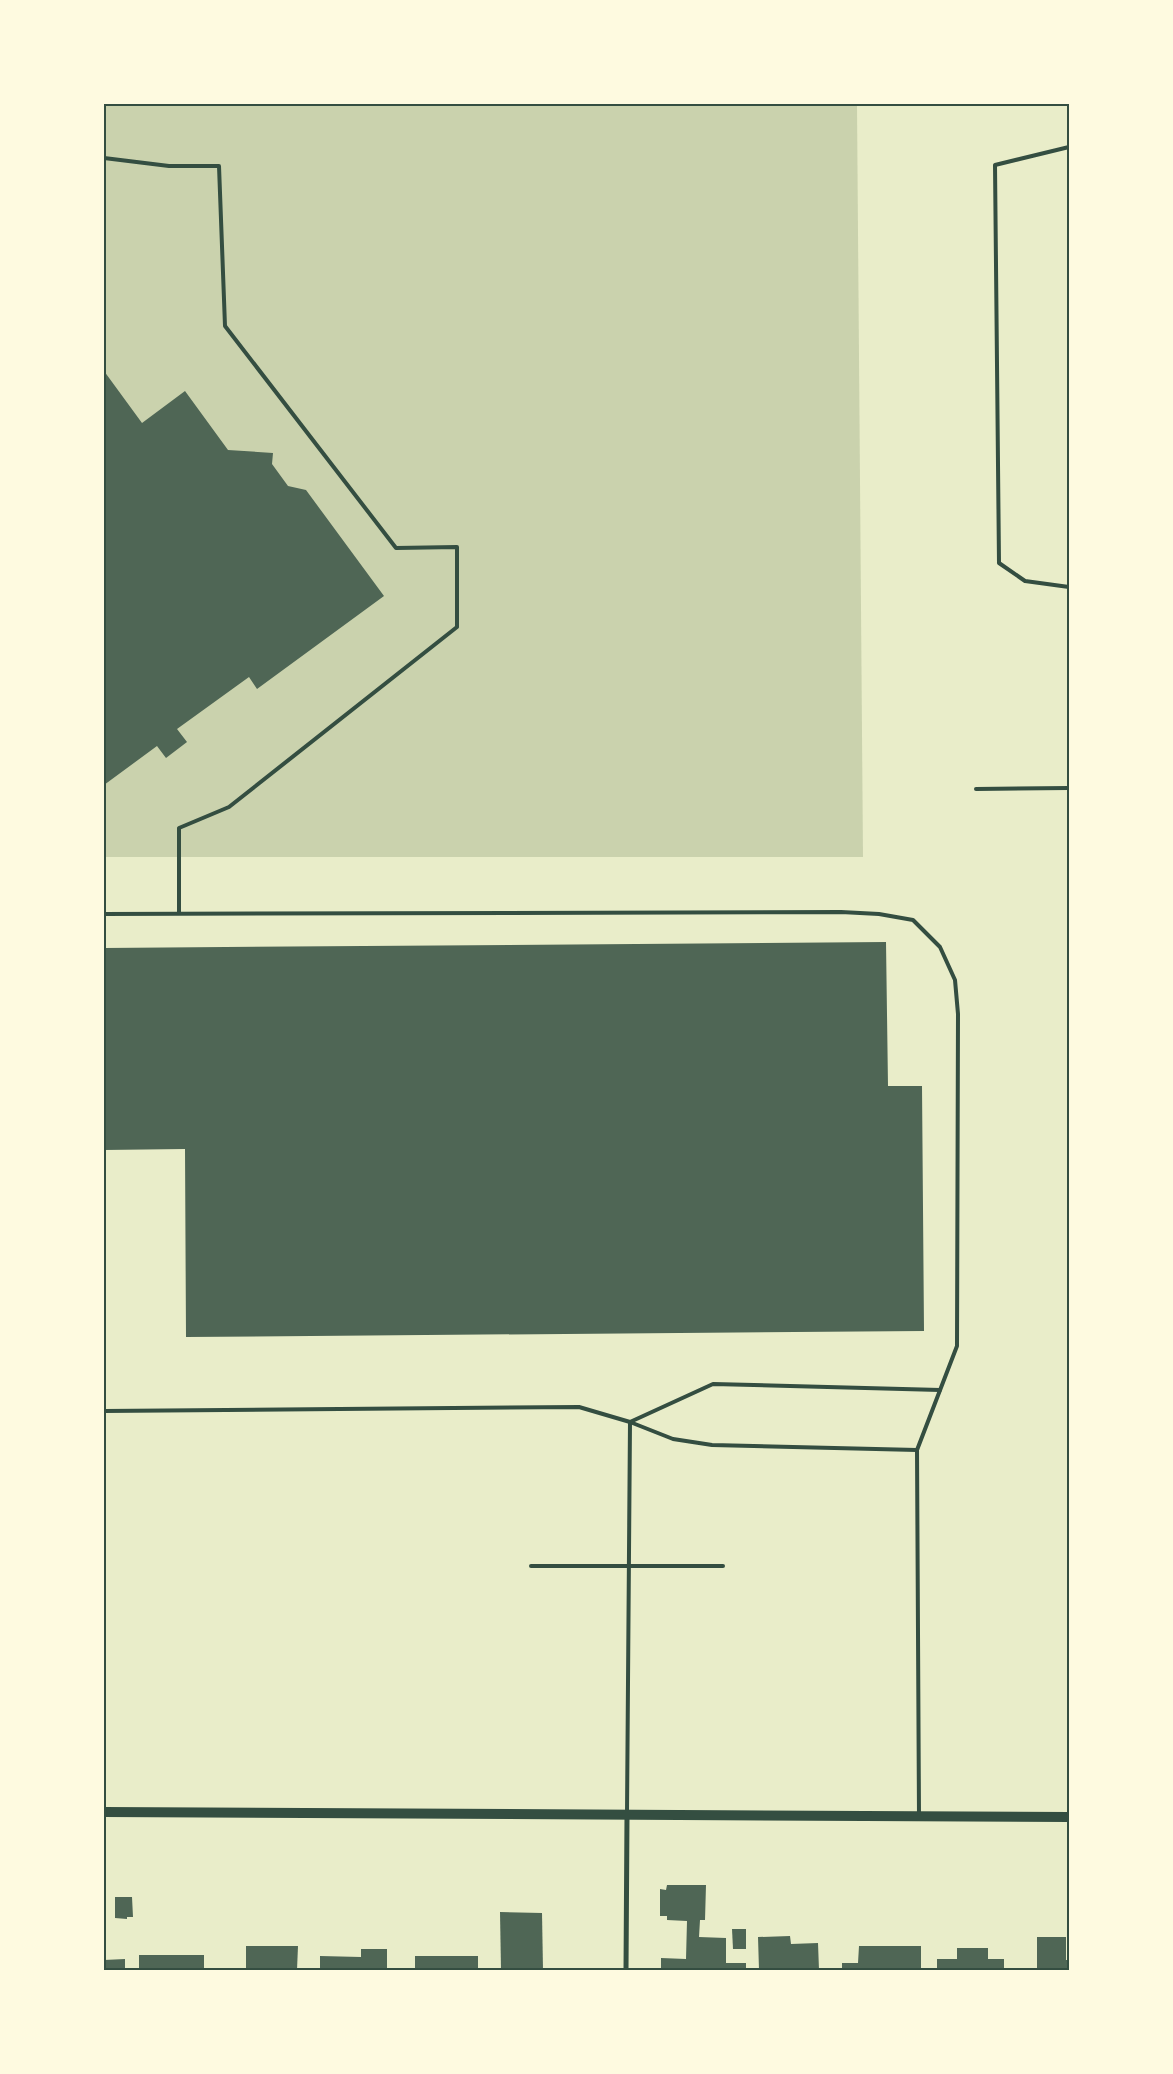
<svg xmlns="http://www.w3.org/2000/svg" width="1173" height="2074" font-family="'DejaVu Sans',sans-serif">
<rect width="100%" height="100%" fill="#e9edc9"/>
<path fill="#cad2ad" d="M104 104 857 106 863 857H104Z"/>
<g fill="#4f6655">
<path d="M104 371 142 423 185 391 228 450 273 453 272 464 288 486 306 490 384 596 257 689 249 677 177 729 187 742 166 758 157 746 104 785Z"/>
<path d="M886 942 888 1086H922L924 1331 186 1337 185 1149 104 1150V948Z"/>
<path d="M667 1885H706L705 1920H700L699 1937 726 1938V1963H746V1970H661V1958L686 1959 687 1921 667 1920V1916H660V1889L666 1890Z"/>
<path d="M115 1897H132L133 1917H127V1919L115 1918Z"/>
<path d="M500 1912 542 1913 543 1970H501Z"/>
<path d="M732 1929H746V1949H733Z"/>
<path d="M790 1936 791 1944 818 1943 819 1970H759L758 1937Z"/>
<path d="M1037 1937H1066V1960H1069V1970H1037Z"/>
<path d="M246 1946H298L297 1970H246Z"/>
<path d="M859 1946H921V1970H842V1963H858Z"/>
<path d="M957 1948H988V1959H1004V1970H937V1959H957Z"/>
<path d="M361 1949H387V1970H320V1956L361 1957Z"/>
<rect x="139" y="1955" width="65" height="15"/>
<rect x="415" y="1956" width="63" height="14"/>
<path d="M125 1959V1970H104V1960Z"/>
</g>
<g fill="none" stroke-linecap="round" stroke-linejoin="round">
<g stroke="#344e41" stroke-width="4">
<path d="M1069 147 995 165 999 563 1025 581 1069 587"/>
<path d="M104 158 169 166H219L225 326 396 548 457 547V627L229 807 179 828V913"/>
<path d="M976 789 1069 788"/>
<path d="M104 914 841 912 879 914 913 920 940 947 955 980 958 1014 957 1346 917 1450 919 1816"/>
<path d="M104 1411 579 1407 630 1422 673 1439 712 1445 917 1450"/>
<path d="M531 1566H723"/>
<path d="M627 1813 630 1422 713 1384 940 1390"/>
</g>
<path stroke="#344e41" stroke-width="5" d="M626 1970 627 1815"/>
<path stroke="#344e41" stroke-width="10" d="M104 1812 1069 1817"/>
</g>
<rect width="1173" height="2074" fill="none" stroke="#fefae0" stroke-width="210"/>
<rect x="105" y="105" width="963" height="1864" fill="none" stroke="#344e41" stroke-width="2"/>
</svg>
